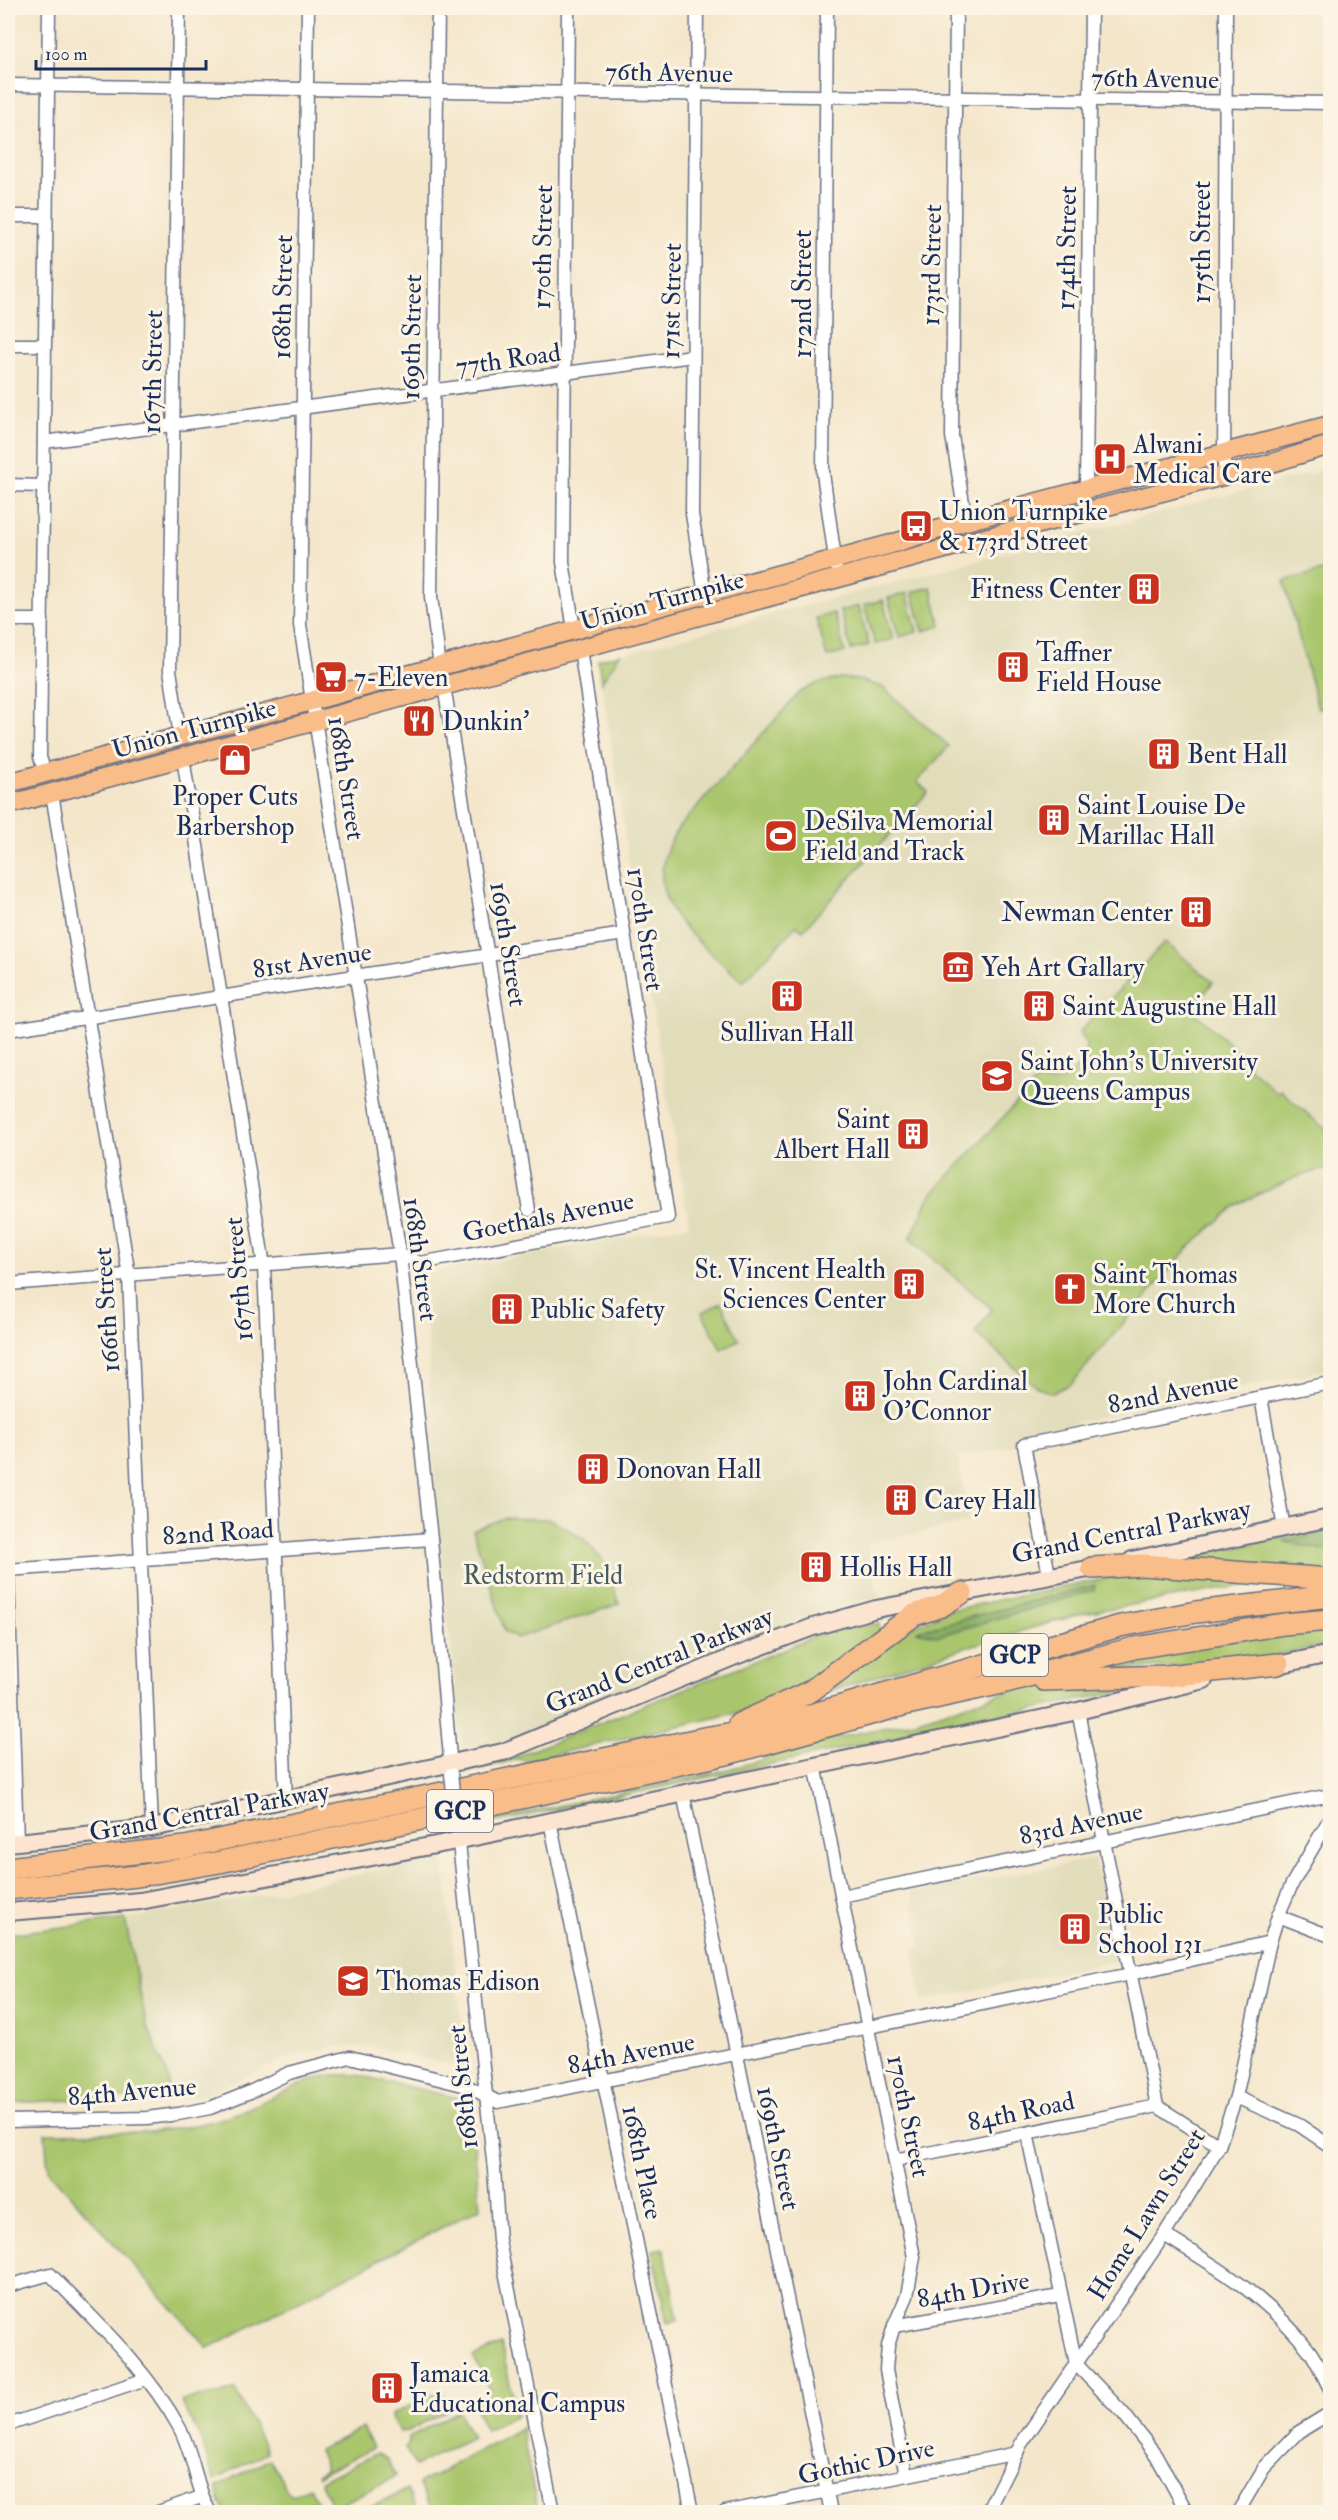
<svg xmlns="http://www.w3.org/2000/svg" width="1338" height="2520" font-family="'IM FELL Double Pica',serif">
<rect width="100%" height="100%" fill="#fcf5e5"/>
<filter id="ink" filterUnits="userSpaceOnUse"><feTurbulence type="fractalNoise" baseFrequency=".0167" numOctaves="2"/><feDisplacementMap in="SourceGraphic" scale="12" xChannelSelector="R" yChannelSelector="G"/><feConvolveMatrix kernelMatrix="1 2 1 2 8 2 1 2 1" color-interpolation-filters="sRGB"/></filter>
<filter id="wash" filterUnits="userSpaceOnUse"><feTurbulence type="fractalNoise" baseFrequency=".008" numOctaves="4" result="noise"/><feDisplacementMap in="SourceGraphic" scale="24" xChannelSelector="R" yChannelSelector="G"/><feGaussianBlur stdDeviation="1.35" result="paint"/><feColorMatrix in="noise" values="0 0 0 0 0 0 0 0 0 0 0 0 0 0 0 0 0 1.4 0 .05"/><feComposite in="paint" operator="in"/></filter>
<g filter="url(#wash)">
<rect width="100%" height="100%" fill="#f4e6cb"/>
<g fill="#e1dcba">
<path d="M1330 468V1369L1015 1435 1016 1445 958 1457 969 1522 867 1544 879 1597 817 1613 509 1740 462 1750 438 1536 424 1274 689 1225 639 928 598 660Z"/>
<path d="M443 1855 465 2051 462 2060 456 2064H448L372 2047 332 2046 297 2054 205 2094 174 2099 167 2096 169 2079 146 2022 125 1919 278 1892Z"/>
<path d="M1094 1859 1115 1961 922 2001 912 1950 921 1947 911 1893Z"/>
</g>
<g fill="#aac66d" stroke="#627a66" stroke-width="1.5">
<path d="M1330 569V705L1318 709 1284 581Z"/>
<path d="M931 587 941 626 923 631 912 592Z"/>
<path d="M907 593 917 632 899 637 888 598Z"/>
<path d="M883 600 893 639 875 644 864 605Z"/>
<path d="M859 606 869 645 851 650 840 611Z"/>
<path d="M834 613 845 652 827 657 816 618Z"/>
<path d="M620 654 601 683 598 660Z"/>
<path d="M841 678 860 680 882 687 949 746 917 782 928 792 803 930 796 926 743 982C694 936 631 900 679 827L800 692 818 683Z"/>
<path d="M1165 942 1213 982 1192 1010 1249 1062 1247 1065 1277 1093 1280 1090 1325 1129 1330 1123V1169L1318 1170 1287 1181 1236 1205 1188 1248 1072 1383 1053 1393 1038 1388 975 1333 992 1309 910 1239 930 1196 1037 1081C1063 1086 1068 1078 1085 1060L1086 1045 1080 1031Z"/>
<path d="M721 1303 739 1340 721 1349 702 1312Z"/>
<path d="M504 1518 550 1519 584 1539 607 1566 619 1604 517 1638 505 1632 473 1530Z"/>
<path d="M1330 1528V1574L1171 1560Z"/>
<path d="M1137 1572 1258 1583 1084 1613 983 1642 806 1699 891 1637 946 1611Z"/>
<path d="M879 1623V1633L820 1680 771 1705 525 1761 518 1759 468 1772 467 1769 508 1759 548 1744 834 1629Z"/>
<path d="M1330 1627V1644L1245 1662 1099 1671 1098 1666 1153 1650Z"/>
<path d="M1185 1679 984 1719 474 1827 473 1824 717 1772 762 1760 772 1753 796 1746 915 1721 1015 1689 1055 1684Z"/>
<path d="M125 1919 146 2022 169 2079 167 2096 8 2103V1934Z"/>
<path d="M332 2075H357L458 2098 472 2117 480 2208 208 2348 48 2171 45 2133C101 2132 159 2136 213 2121 255 2110 290 2083 332 2075Z"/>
<path d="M664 2248 678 2320 667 2323 652 2250Z"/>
<path d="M501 2344 517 2415 486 2430 473 2404 488 2396 490 2389 473 2357Z"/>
<path d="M235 2389 267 2452 214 2480 200 2437 181 2401C199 2393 217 2399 235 2389Z"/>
<path d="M440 2390 448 2405 453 2403 455 2406 408 2431 399 2432 391 2415Z"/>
<path d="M458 2411 472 2437 415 2466 405 2448 409 2443V2437Z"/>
<path d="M363 2428 373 2448 318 2476 317 2474 326 2469 318 2450Z"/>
<path d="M521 2428 538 2512H434L418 2484Z"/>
<path d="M377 2453 387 2459 396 2476 334 2508 320 2481Z"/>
<path d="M270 2459 288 2492 294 2495 309 2487 323 2512H226L221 2503 216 2487Z"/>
<path d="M407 2490 418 2512H361Z"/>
</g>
<g fill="#87ab60" stroke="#516d5f" stroke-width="1.5">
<path d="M1330 1532V1551L1284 1542V1541Z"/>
<path d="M1095 1585 1094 1590 938 1636 916 1631Z"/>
</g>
</g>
<g filter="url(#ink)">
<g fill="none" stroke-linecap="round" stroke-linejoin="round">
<defs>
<g id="minor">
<path d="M179 8 170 670 180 736"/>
<path d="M308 8 300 625 400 1254 431 1539 451 1769"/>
<path d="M438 8 431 597 440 667"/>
<path d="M568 8 563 562 574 629"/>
<path d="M697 8 692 514 705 594"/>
<path d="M827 8 823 473 836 566"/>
<path d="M956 8 952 436 966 521"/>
<path d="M8 85 1330 103"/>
<path d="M8 216H46"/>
<path d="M8 345H44"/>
<path d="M44 442 693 356"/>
<path d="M1224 476 1226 8"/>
<path d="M8 485 43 486"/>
<path d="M1086 489 1091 8"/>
<path d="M8 620H42"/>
<path d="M444 686 529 1210"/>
<path d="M183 758 264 1266 286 1801"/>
<path d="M45 773 40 757 49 8"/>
<path d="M52 793 129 1276 152 1828"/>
<path d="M8 1030 624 934"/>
<path d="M8 1284 400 1254 420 1263 668 1217 580 649"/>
<path d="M1261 1397 1284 1528"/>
<path d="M8 1570 431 1539"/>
<path d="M1049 1575 1024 1445 1330 1383"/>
<path d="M8 1577 17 1841"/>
<path d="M1078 1711 1157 2106 1219 2146"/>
<path d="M815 1765 914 2257 907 2296 894 2326 888 2346 886 2370 906 2475"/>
<path d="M683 1793 831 2512"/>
<path d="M550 1821 692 2512"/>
<path d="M458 1834 494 2169 499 2241 553 2512"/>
<path d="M841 1896 1330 1795"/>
<path d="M1278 1916 1330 1936"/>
<path d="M1236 2097 1299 2125 1330 2146"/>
<path d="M8 2121 147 2118 178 2114 210 2108 250 2092 289 2073 350 2057 467 2086 498 2102 1121 1976 1270 1942"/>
<path d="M1027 2133 1076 2364 1123 2413 1156 2455 1187 2512"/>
<path d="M895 2160 1157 2106"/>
<path d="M1164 2235C1218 2267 1269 2299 1308 2349 1317 2360 1323 2376 1330 2389"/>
<path d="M8 2286 50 2274C96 2322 147 2369 179 2427 194 2454 195 2486 210 2512"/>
<path d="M894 2326 1060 2296"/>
<path d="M8 2425 146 2379"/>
<path d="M158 2512 201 2497"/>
<path d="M725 2512 1017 2453"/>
<path d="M987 2512 1021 2444 1164 2235 1219 2146 1236 2097 1270 1942 1278 1916 1292 1884 1330 1818"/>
<path d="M1238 2512 1264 2468 1299 2432 1330 2413"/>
</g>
<g id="secondary">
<path d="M1132 1560 1330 1518"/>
<path d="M1268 1667 1330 1654"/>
<path d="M8 1843 152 1828 503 1752 733 1657 813 1627 876 1609 1104 1566"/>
<path d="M8 1912 140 1901 446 1843 1078 1711 1204 1680"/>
</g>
<g id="primary">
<path d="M8 783 891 544 966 521 1330 425"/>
<path d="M8 805 970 542 1265 465 1330 445"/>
</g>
<g id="motorway">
<path d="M1092 1568 1142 1565 1330 1579"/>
<path d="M1044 1680 1166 1676 1278 1664"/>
<path d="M739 1724 811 1691 914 1615 941 1606 962 1593"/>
<path d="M8 1868 185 1847 704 1738 768 1727 1120 1626 1196 1612 1330 1596"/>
<path d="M8 1889 138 1876 220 1862 727 1754 907 1704 998 1684 1134 1648 1284 1624 1330 1620"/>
</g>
</defs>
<use href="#minor" stroke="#676f84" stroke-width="15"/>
<use href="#secondary" stroke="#676f84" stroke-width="20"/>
<use href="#primary" stroke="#676f84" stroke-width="21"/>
<use href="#motorway" stroke="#676f84" stroke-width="24"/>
<use href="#minor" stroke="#fff" stroke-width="12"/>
<use href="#secondary" stroke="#fce5d0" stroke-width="16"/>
<use href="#primary" stroke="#f8bd89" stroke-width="18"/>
<use href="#motorway" stroke="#f8bd89" stroke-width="21"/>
<defs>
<path id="minor-bridge" d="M451 1774 457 1827"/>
</defs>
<use href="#minor-bridge" stroke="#676f84" stroke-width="15" stroke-linecap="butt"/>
<use href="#minor-bridge" stroke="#fff" stroke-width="12"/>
</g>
</g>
<defs>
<symbol id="hospital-square" viewBox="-11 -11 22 22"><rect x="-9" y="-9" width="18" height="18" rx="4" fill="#c8321e" stroke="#fcf5e5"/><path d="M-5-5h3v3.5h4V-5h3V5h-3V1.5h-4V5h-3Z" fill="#fff"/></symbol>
<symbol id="bus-square" viewBox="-11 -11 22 22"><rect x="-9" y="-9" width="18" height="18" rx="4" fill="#c8321e" stroke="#fcf5e5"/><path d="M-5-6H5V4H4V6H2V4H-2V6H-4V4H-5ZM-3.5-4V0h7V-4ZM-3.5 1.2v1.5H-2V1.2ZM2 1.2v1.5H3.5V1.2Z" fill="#fff"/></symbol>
<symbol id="building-square" viewBox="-11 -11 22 22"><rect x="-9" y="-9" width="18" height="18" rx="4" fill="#c8321e" stroke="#fcf5e5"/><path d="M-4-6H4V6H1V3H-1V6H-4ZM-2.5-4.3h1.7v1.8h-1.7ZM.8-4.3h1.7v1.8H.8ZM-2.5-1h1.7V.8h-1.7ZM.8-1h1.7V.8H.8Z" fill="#fff"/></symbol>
<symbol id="supermarket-square" viewBox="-11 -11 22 22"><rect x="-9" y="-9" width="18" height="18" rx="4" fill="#c8321e" stroke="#fcf5e5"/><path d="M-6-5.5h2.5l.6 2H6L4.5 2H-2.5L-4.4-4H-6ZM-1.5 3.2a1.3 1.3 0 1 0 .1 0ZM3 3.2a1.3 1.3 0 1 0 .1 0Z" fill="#fff"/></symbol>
<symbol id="restaurant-square" viewBox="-11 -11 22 22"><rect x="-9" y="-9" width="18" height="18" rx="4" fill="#c8321e" stroke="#fcf5e5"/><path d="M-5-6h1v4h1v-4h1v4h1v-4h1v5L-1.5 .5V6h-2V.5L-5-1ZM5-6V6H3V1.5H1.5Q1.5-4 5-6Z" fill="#fff"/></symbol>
<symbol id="shop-square" viewBox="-11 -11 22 22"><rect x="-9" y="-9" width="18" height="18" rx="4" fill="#c8321e" stroke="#fcf5e5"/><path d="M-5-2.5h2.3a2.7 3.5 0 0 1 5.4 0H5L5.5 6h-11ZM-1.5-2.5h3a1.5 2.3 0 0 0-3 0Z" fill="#fff"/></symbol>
<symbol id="stadium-square" viewBox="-11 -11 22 22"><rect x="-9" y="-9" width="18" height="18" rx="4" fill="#c8321e" stroke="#fcf5e5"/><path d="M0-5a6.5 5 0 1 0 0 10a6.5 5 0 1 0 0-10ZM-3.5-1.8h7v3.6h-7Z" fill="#fff"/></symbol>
<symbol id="museum-square" viewBox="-11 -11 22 22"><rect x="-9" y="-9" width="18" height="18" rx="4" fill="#c8321e" stroke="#fcf5e5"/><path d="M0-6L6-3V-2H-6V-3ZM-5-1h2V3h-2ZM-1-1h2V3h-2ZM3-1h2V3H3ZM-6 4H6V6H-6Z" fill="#fff"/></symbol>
<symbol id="university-square" viewBox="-11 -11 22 22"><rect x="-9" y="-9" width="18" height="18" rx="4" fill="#c8321e" stroke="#fcf5e5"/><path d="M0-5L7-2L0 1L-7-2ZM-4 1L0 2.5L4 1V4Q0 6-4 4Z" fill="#fff"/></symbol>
<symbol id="church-square" viewBox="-11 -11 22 22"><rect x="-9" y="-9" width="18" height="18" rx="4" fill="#c8321e" stroke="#fcf5e5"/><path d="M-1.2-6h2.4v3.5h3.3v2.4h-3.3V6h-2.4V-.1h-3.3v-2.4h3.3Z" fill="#fff"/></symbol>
<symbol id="school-square" viewBox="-11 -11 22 22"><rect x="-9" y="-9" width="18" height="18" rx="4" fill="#c8321e" stroke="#fcf5e5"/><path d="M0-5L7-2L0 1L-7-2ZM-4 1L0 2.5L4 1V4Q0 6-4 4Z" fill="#fff"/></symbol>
</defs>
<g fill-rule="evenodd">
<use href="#hospital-square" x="1091" y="440" width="38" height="38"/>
<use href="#bus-square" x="897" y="507" width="38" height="38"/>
<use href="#building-square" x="1125" y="570" width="38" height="38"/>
<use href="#building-square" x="994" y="648" width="38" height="38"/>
<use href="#supermarket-square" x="312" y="658" width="38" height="38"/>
<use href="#restaurant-square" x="400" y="702" width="38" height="38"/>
<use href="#building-square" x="1145" y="735" width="38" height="38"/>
<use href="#shop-square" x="216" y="741" width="38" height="38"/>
<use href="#building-square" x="1035" y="801" width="38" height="38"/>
<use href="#stadium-square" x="762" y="817" width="38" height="38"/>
<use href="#building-square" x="1177" y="893" width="38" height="38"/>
<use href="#museum-square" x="939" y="948" width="38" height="38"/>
<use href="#building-square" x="768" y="977" width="38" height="38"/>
<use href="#building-square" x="1020" y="987" width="38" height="38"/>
<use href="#university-square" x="978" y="1057" width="38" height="38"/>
<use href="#building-square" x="894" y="1115" width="38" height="38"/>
<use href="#building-square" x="890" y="1265" width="38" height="38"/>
<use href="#church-square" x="1051" y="1270" width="38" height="38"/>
<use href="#building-square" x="488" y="1290" width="38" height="38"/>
<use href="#building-square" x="841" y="1377" width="38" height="38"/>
<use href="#building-square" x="574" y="1450" width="38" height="38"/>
<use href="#building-square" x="882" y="1481" width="38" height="38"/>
<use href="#building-square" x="797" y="1548" width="38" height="38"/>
<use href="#building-square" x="1056" y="1910" width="38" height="38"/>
<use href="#school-square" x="334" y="1962" width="38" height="38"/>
<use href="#building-square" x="368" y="2369" width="38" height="38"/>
</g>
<g text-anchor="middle" stroke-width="6" stroke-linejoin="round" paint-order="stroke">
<g fill="#fcf5e5" stroke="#5e6a86" stroke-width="1.5">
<rect x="982" y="1634" width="66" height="42" rx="4.5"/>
<rect x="427" y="1790" width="66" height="42" rx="4.5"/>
</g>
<g font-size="24" font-weight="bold" fill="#1b2f5e">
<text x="1015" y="1663">GCP</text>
<text x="460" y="1819">GCP</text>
</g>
<g font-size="26" fill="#1b2f5e" stroke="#fcf5e5">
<text transform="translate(669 72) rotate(1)" y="9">76th Avenue</text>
<text transform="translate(1155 78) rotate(1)" y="9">76th Avenue</text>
<text transform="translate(1201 242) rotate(-90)" y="9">175th Street</text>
<text transform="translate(542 247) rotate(-89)" y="9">170th Street</text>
<text transform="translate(1066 248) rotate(-89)" y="9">174th Street</text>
<text transform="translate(931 265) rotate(-89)" y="9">173rd Street</text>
<text transform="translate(802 294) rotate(-90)" y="9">172nd Street</text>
<text transform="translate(282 297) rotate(-89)" y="9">168th Street</text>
<text transform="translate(671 301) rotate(-89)" y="9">171st Street</text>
<text transform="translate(411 337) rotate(-89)" y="9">169th Street</text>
<text transform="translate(508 359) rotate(-8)" y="9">77th Road</text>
<text transform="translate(152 372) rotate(-89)" y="9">167th Street</text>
<text transform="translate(662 600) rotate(-15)" y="9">Union Turnpike</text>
<text transform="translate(194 728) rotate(-15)" y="9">Union Turnpike</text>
<text transform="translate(347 778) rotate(81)" y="9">168th Street</text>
<text transform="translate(646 929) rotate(81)" y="9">170th Street</text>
<text transform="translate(509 944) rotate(81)" y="9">169th Street</text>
<text transform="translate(312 960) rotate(-9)" y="9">81st Avenue</text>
<text transform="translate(548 1216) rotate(-11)" y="9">Goethals Avenue</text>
<text transform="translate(421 1259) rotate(82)" y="9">168th Street</text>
<text transform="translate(238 1279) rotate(-95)" y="9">167th Street</text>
<text transform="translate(106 1310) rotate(-94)" y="9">166th Street</text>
<text transform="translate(1173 1392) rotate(-11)" y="9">82nd Avenue</text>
<text transform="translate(1131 1531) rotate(-11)" y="9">Grand Central Parkway</text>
<text transform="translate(218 1532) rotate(-4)" y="9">82nd Road</text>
<text transform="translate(659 1660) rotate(-22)" y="9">Grand Central Parkway</text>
<text transform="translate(209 1811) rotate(-10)" y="9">Grand Central Parkway</text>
<text transform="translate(1081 1823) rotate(-12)" y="9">83rd Avenue</text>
<text transform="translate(631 2053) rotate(-11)" y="9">84th Avenue</text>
<text transform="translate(462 2087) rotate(-96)" y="9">168th Street</text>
<text transform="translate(132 2091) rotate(-5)" y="9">84th Avenue</text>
<text transform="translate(1021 2111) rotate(-12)" y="9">84th Road</text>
<text transform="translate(909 2116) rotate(78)" y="9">170th Street</text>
<text transform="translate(779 2148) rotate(78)" y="9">169th Street</text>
<text transform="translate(643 2162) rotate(78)" y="9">168th Place</text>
<text transform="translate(1146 2214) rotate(-58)" y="9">Home Lawn Street</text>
<text transform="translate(973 2289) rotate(-10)" y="9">84th Drive</text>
<text transform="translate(866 2461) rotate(-12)" y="9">Gothic Drive</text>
</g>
<g font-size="26" fill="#1b2f5e" stroke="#fcf5e5" text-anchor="start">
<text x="1133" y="453">Alwani<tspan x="1133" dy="30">Medical Care</tspan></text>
<text x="939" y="520">Union Turnpike<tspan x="939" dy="30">&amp; 173rd Street</tspan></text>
<text x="1121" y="598" text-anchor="end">Fitness Center</text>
<text x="1036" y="661">Taffner<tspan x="1036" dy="30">Field House</tspan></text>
<text x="354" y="686">7-Eleven</text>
<text x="442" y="730">Dunkin'</text>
<text x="1187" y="763">Bent Hall</text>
<text x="235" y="805" text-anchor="middle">Proper Cuts<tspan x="235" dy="30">Barbershop</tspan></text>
<text x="1077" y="814">Saint Louise De<tspan x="1077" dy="30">Marillac Hall</tspan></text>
<text x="804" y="830">DeSilva Memorial<tspan x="804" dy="30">Field and Track</tspan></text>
<text x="1173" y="921" text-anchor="end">Newman Center</text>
<text x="981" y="976">Yeh Art Gallary</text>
<text x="1062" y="1015">Saint Augustine Hall</text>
<text x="787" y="1041" text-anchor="middle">Sullivan Hall</text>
<text x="1020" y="1070">Saint John's University<tspan x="1020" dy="30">Queens Campus</tspan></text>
<text x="890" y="1128" text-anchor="end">Saint<tspan x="890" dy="30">Albert Hall</tspan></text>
<text x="886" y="1278" text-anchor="end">St. Vincent Health<tspan x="886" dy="30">Sciences Center</tspan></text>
<text x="1093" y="1283">Saint Thomas<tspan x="1093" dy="30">More Church</tspan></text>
<text x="530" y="1318">Public Safety</text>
<text x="883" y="1390">John Cardinal<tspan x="883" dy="30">O'Connor</tspan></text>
<text x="616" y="1478">Donovan Hall</text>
<text x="924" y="1509">Carey Hall</text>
<text x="839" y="1576">Hollis Hall</text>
<text x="1098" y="1923">Public<tspan x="1098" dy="30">School 131</tspan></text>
<text x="376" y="1990">Thomas Edison</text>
<text x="410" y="2382">Jamaica<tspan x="410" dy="30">Educational Campus</tspan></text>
</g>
<g font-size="26" fill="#465c62" stroke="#fcf5e5">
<text x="543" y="1584">Redstorm Field</text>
</g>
</g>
<rect width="1338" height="2520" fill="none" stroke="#fcf5e5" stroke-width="30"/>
<path d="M36 60v9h170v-9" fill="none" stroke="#1b2f5e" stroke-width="3"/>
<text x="45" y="60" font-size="18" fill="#1b2f5e" stroke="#fcf5e5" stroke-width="4.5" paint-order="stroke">100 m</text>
</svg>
